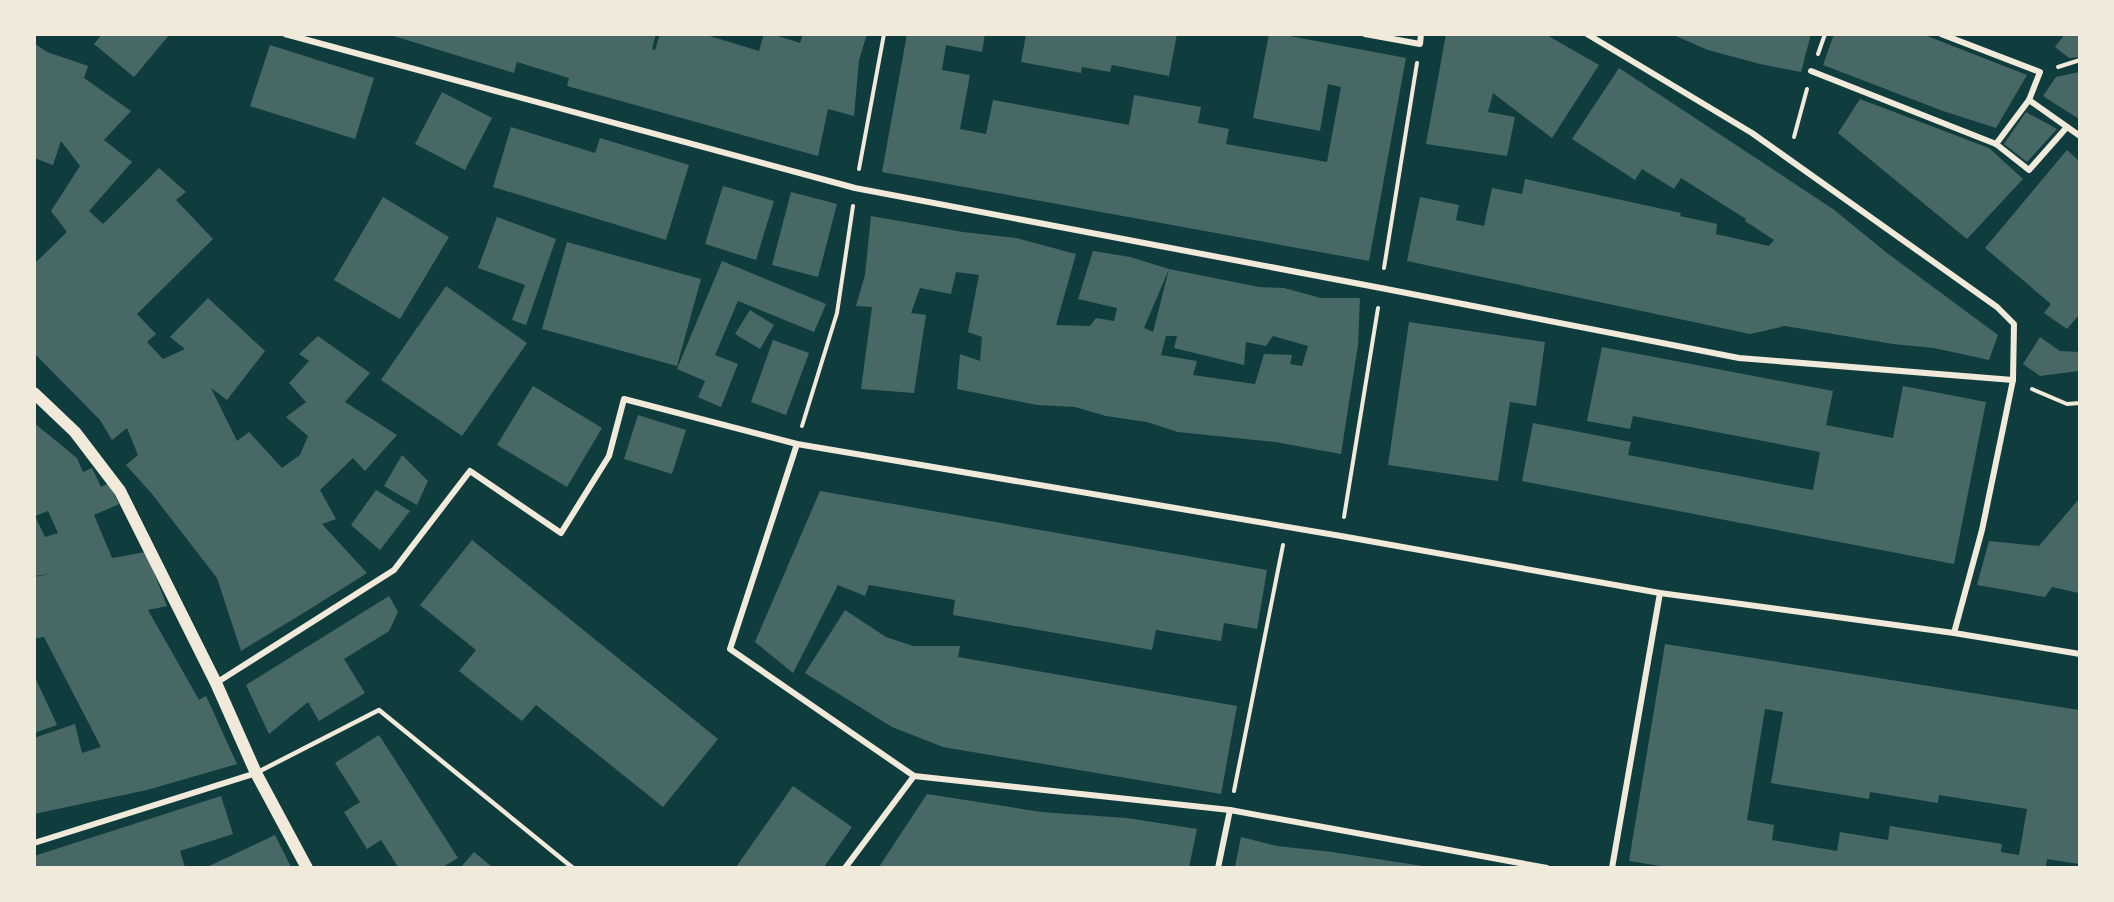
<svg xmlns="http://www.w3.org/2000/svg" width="2114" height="902" font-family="Georgia,serif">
<rect width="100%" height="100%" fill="#0f3d3e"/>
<g fill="#486865" fill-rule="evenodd">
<path d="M102 34H170L134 77 94 44Z"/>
<path d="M387 34H656L652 49 655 50 660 34H703L759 51 764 34H772L800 43 803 34H867L859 60 854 116 828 109 818 156 567 86 569 78 517 62 514 73Z"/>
<path d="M907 34H985L982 52 946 45 942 70 970 75 960 129 986 134 993 100 1129 125 1134 95 1201 107 1198 123 1229 129 1226 144 1327 162 1341 87 1328 84 1320 131 1253 118 1269 34H1279L1406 58 1369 261 882 172Z"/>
<path d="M1026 34H1177L1169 76 1112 65 1110 72 1082 67 1081 73 1021 62Z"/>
<path d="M1446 34H1545L1599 65 1552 138 1493 93 1488 112 1515 117 1507 156 1426 144Z"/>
<path d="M1671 34H1811L1801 72 1760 64 1708 50Z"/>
<path d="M1834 34H1922L2027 75 1996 128 1943 111 1823 65Z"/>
<path d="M2065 34H2079V57L2069 58 2055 47Z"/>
<path d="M34 43 47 52 88 66 84 78 131 111 104 140 132 162 89 211 103 224 159 168 186 192 176 200 213 239 137 314 156 334 147 342 163 359 185 349 170 337 208 298 265 351 227 400 211 388 237 441 249 432 282 468 300 455 308 436 286 417 306 402 289 383 309 361 299 354 318 336 370 373 345 402 397 435 365 471 353 458 320 490 336 519 322 524 367 573 310 609 241 651 217 578 152 494 126 465 138 455 127 428 112 440 100 420 34 353V264L67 232 51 211 80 166 61 141 53 165 34 158Z"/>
<path d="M270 45 374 78 355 139 250 106Z"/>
<path d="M1619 68 1833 209 1887 253 1998 335 1989 360 1934 348 1893 344 1785 326 1750 334 1407 261 1420 197 1459 205 1456 220 1484 226 1492 188 1522 194 1525 179 1681 213 1680 216 1717 224 1716 234 1769 246 1774 240 1745 221 1746 219 1681 178 1674 189 1642 169 1635 180 1572 139Z"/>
<path d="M2079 72V119L2043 96 2056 77Z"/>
<path d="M442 92 492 118 465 170 415 144Z"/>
<path d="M1860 99 1989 148 2023 179 1967 239 1838 133Z"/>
<path d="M2026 112 2057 129 2027 162 2004 144Z"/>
<path d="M511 127 595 153 600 138 689 165 666 240 493 187Z"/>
<path d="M2067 150 2079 161V315L2067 329 2044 313 2051 304 1985 248Z"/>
<path d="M723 186 774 201 756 260 705 244Z"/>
<path d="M791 192 837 204 818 277 772 265Z"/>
<path d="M383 197 449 237 400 319 334 280Z"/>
<path d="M871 216 963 232 1016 238 1076 254 1056 325 1090 326 1096 318 1114 321 1117 308 1078 299 1093 251 1130 257 1169 269 1144 328 1153 332 1169 269 1259 287 1284 288 1321 298H1360L1358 345 1341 454 1275 442 1178 432 1147 422 1106 416 1075 407 1037 405 957 389 960 354 980 361 982 337 968 332 979 275 956 272 951 294 920 288 911 313 926 315 914 393 861 389 872 307 856 306 865 275ZM1166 336H1177L1174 348 1244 365 1246 342 1266 346 1273 336 1308 346 1302 366 1290 364 1292 355 1264 354 1255 384 1193 375 1197 361 1161 355Z"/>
<path d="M497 217 556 239 526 325 512 320 525 285 478 268Z"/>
<path d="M567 242 701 279 677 366 542 329Z"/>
<path d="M722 261 826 304 814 332 738 301 715 355 738 364 721 407 698 397 705 381 677 369Z"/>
<path d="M446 286 527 343 462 436 381 380Z"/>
<path d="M750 310 774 325 760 349 735 334Z"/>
<path d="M1409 322 1545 342 1536 406 1510 402 1498 481 1388 465Z"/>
<path d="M2040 337 2060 351 2079 352V371L2040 376 2023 364Z"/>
<path d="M773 340 809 353 786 415 751 402Z"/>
<path d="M1602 347 1833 391 1826 425 1893 438 1903 386 1986 402 1954 564 1522 481 1533 423 1631 442 1628 455 1813 490 1820 452 1633 416 1630 429 1587 421Z"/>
<path d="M533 386 602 428 567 487 497 445Z"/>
<path d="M638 415 686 430 672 474 624 459Z"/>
<path d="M34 423 77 458 83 472 92 468 101 487 109 483 119 504 94 515 112 558 146 552 167 606 148 610 199 700 206 696 237 764 147 790 34 814V738L75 724 82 753 101 747 44 637 34 639V577L50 574 34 576ZM48 511 58 533 45 537 35 516Z"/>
<path d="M402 455 428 481 417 505 384 486Z"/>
<path d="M376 490 410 511 380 550 351 525Z"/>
<path d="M820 491 1267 570 1257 629 1224 623 1221 641 1156 630 1152 650 953 615 955 600 869 585 865 596 838 585 793 673 755 642Z"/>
<path d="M2079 499V593L2052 587 2045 597 1977 585 1989 541 2039 546Z"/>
<path d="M472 540 718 739 663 807 536 705 522 721 459 671 476 650 420 605Z"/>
<path d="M389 596 398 612 389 631 344 659 365 693 319 721 308 702 269 734 246 685Z"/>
<path d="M845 610 886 637 913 646H960L958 657 1237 706 1221 794 943 747 892 727 805 673Z"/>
<path d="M1665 644 2079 710V864L2047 859 2046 867H1667L1629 861ZM1765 709 1783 712 1771 783 1869 799 1870 792 1938 803 1939 795 2027 809 2019 855 2001 852 2002 844 1890 826 1888 840 1840 832 1837 851 1772 840 1774 825 1747 820Z"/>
<path d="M34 675 57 725 34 733Z"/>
<path d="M379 735 458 858 443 867H398L381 840 367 849 344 812 360 802 335 763Z"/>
<path d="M793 786 852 827 824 867H736Z"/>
<path d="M927 794 1041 812 1127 818 1197 829 1189 867H879Z"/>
<path d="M221 796 233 834 180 851 185 867H34V856Z"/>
<path d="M275 835 291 867H207Z"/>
<path d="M1241 837 1277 846 1332 852 1429 867H1235Z"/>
<path d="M474 852 492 867H461Z"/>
</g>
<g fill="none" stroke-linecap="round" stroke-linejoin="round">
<g stroke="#f1e9da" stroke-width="4">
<path d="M1818 54 1825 34"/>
<path d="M2058 67 2080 60"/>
<path d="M1794 137 1807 89"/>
<path d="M859 169 884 34"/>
<path d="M1384 268 1417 63"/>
<path d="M2032 389 2067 404 2080 403"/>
<path d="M802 426 837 313 853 206"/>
<path d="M1344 517 1378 308"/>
<path d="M1234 791 1283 545"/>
</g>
<path stroke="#f1e9da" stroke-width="4.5" d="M258 772 379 710 573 868"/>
<g stroke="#f1e9da" stroke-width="6">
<path d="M285 34 855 188 1381 288 1739 358 2013 380"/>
<path d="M1365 34 1420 44 1421 34"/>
<path d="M1587 34 1752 133 1997 307 2014 324 2013 380 1982 530 1954 633"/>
<path d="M1941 34 2040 72 2029 100 1996 144"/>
<path d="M1811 71 1996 144 2029 170 2067 127"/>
<path d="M2029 100 2080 136"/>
<path d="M797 444 730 649 914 776 1230 810 1547 868"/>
<path d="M216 683 394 570 470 471 561 533 609 456 624 399 797 444 1341 536 1660 593 1954 633 2080 654"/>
<path d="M34 843 256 773"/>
<path d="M845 868 914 776"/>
<path d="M1218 868 1230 810"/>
<path d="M1612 868 1660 593"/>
</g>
<path stroke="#f1e9da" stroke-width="12" d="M34 393 75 432 120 491 216 683 256 773 307 868"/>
</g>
<rect width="2114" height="902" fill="none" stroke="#f1e9da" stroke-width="72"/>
</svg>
